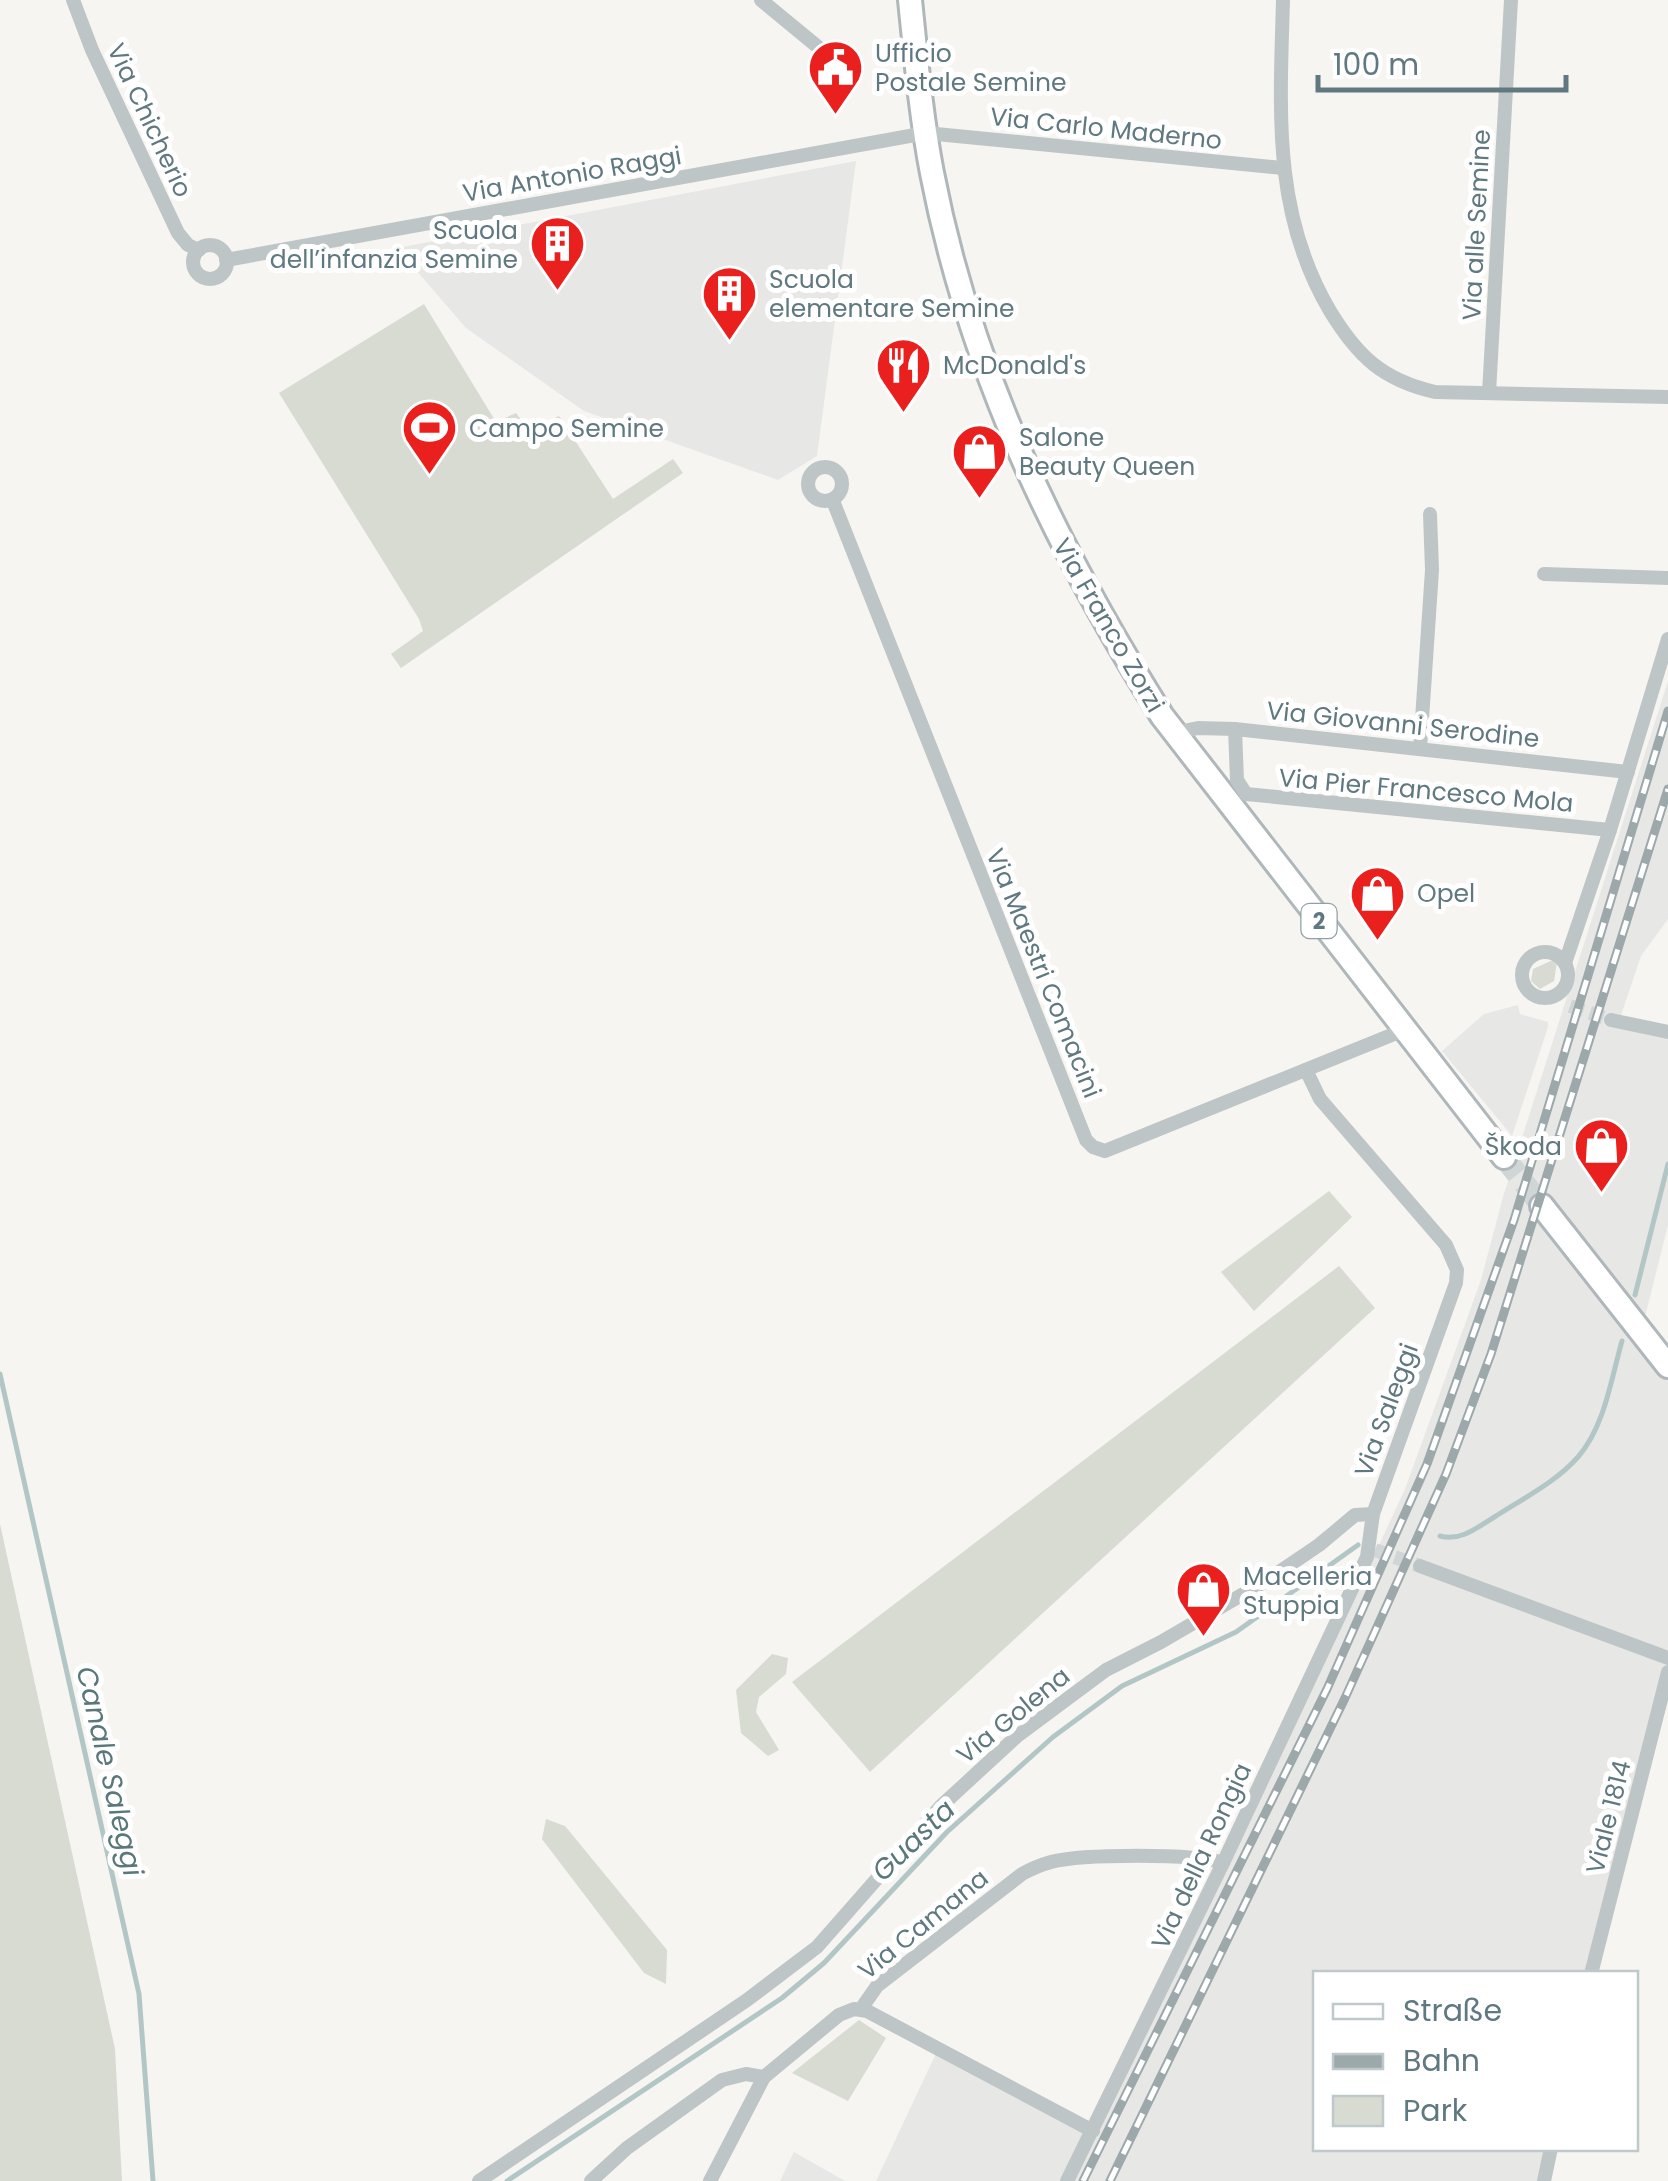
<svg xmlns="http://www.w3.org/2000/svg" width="1668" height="2181" font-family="Poppins,sans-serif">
<rect width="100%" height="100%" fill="#f6f5f2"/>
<g fill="#e7e7e6">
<path d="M856 161 817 456 778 480 584 411 466 328 397 248Z"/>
<path d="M1668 681V919L1641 956 1617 1027 1668 1031V1225L1646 1313 1639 1328 1668 1366V1672L1591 1973 1316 1974V2148L1551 2149 1544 2181H876L939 2047 1093 2131 1330 1651 1405 1489 1481 1280 1503 1197Z"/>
<path d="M1518 1005 1520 1014 1548 1022V1027L1512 1136 1442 1051 1484 1014Z"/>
<path d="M794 2152 845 2181H780Z"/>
</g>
<g fill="#d7dbd1">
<path d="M424 304 496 422 516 413 529 430 559 416 613 499 673 459 683 473 401 668 391 654 423 631 419 619 279 393Z"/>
<path d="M1553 960 1557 962 1554 981 1540 989 1531 981 1533 969Z"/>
<path d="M1329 1191 1352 1217 1254 1311 1221 1272Z"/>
<path d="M1339 1266 1375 1308 870 1772 792 1682Z"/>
<path d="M0 1524 115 2049 122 2181H0Z"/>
<path d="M772 1654 788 1658 786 1674 759 1697 756 1712 779 1750 768 1756 741 1733 736 1690Z"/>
<path d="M546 1819 565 1826 667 1950 666 1984 644 1973 542 1839Z"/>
<path d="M859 2020 886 2038 848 2101 792 2073Z"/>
</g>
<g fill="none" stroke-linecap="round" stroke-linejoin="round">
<g stroke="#b3c6c6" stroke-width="5">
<path d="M1635 1295 1668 1164"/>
<path d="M0 1374 139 1994 153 2181"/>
<path d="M1440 1536C1460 1542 1478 1527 1496 1516 1524 1498 1556 1482 1578 1457 1605 1426 1611 1379 1622 1341"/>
<path d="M507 2181 782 1998 824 1963 947 1832 1053 1737 1122 1686 1236 1632 1358 1545"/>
</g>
<g stroke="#d0d6d5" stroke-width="14" stroke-dasharray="14 7" stroke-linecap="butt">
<path d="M1570 1006 1611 1020"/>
<path d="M1375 1550 1420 1566"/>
</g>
<path stroke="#d0d6d5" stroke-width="22" stroke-dasharray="22 11" stroke-linecap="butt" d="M1504 1157 1542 1206"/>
<defs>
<g id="primary">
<path d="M910 0C916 58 921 116 932 173 970 370 1056 548 1162 716L1504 1157"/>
<path d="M1542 1206 1668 1366"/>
</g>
</defs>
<use href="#primary" stroke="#b0b7ba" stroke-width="28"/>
<g stroke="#bec5c7" stroke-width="14">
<path d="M73 0 92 50 178 233 188 245 199 250"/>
<path d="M761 0 835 61"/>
<path d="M1283 0C1280 110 1272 213 1330 311 1358 357 1383 380 1435 392L1668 397"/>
<circle cx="210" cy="262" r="17"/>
<path d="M226 260 926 133 1283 168"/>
<path d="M1489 393 1511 0"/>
<circle cx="825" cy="484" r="17"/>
<path d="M833 501 1086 1140 1093 1147 1105 1151 1404 1030"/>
<path d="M1544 574 1668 578"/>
<path d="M1235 729 1237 780 1246 794 1610 830"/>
<path d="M1174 733 1198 728 1235 729 1628 772"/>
<path d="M1420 749 1432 570 1430 514"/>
<circle cx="1545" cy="975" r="23"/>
<path d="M1565 963 1610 830 1668 639"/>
<path d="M1611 1020 1668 1032"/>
<path d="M1420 1566 1668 1658"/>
<path d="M1591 1974 1668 1672"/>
<path d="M861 2009 877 1986 1022 1874C1031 1869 1040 1865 1051 1862 1081 1854 1195 1853 1223 1863"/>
<path d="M479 2181 747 2000 817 1947 940 1807 1016 1737 1106 1670 1161 1642 1269 1579 1319 1545 1355 1515 1373 1514"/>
<path d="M591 2181 627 2148 722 2080 746 2074 764 2077"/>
<path d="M710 2181 764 2077 839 2015 854 2009 867 2011 1093 2131"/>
<path d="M1067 2181 1223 1863 1367 1557 1373 1514 1456 1283 1457 1270 1446 1245 1320 1099 1306 1070"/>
<path d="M1544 2181 1551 2148"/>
</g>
<use href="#primary" stroke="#fff" stroke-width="22"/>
<defs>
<g id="rail">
<path d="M1083 2181 1327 1689 1427 1464 1514 1220 1668 711"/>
<path d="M1110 2181 1345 1698 1446 1474 1491 1354 1668 789"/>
</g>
</defs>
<use href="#rail" stroke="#9da8ab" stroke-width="9"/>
<use href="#rail" stroke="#fff" stroke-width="5" stroke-dasharray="15" stroke-linecap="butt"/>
</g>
<defs>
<symbol id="civic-pin" viewBox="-11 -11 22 30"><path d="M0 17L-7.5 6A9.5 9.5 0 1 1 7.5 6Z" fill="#ea201e" stroke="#fff"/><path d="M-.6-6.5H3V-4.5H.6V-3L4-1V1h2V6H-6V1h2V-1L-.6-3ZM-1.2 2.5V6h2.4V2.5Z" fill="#fff"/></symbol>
<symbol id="building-pin" viewBox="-11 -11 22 30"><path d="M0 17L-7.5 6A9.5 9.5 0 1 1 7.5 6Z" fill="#ea201e" stroke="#fff"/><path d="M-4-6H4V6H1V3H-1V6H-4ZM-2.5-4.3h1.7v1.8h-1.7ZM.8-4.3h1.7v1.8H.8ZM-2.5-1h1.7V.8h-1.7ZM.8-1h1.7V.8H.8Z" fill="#fff"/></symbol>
<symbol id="restaurant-pin" viewBox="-11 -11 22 30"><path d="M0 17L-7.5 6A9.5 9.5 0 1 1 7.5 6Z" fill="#ea201e" stroke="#fff"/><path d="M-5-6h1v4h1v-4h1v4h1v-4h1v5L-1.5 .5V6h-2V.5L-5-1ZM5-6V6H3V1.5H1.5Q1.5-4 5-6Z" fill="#fff"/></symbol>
<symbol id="stadium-pin" viewBox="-11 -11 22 30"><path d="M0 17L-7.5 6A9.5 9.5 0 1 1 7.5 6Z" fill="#ea201e" stroke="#fff"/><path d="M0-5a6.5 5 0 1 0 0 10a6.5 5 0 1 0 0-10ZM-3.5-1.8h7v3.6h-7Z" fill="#fff"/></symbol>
<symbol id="shop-pin" viewBox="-11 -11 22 30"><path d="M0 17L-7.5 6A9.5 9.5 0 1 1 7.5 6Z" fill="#ea201e" stroke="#fff"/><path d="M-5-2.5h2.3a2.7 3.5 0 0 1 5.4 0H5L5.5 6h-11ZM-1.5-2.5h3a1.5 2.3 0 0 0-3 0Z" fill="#fff"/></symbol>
</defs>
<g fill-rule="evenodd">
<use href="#civic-pin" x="804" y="36" width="63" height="86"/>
<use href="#building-pin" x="526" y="212" width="63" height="86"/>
<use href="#building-pin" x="698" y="262" width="63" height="86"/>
<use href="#restaurant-pin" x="872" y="334" width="63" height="86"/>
<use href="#stadium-pin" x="398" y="396" width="63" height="86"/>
<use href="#shop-pin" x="948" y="420" width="63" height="86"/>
<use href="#shop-pin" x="1346" y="862" width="63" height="86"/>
<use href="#shop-pin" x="1570" y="1114" width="63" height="86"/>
<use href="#shop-pin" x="1172" y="1558" width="63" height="86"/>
</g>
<g text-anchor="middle" stroke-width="10" stroke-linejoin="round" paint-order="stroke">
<rect fill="#fff" stroke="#90a0a5" stroke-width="2.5" x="1301.5" y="904" width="35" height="34" rx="8"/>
<g font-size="22" font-weight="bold" fill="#60787f">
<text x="1319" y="929">2</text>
</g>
<g font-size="25" fill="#60787f" stroke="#fff" text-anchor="start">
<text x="875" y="62">Ufficio<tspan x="875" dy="29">Postale Semine</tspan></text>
<text x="518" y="239" text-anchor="end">Scuola<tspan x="518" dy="29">dell’infanzia Semine</tspan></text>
<text x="769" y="288">Scuola<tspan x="769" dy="29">elementare Semine</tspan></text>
<text x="943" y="374">McDonald's</text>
<text x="469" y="437">Campo Semine</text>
<text x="1019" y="446">Salone<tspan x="1019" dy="29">Beauty Queen</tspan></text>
<text x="1417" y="902">Opel</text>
<text x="1562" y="1155" text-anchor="end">Škoda</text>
<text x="1243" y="1585">Macelleria<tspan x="1243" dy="29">Stuppia</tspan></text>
</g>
<g font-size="25" fill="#60787f" stroke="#fff">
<text transform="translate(150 120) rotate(65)" y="9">Via Chicherio</text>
<text transform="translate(1106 128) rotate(6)" y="9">Via Carlo Maderno</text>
<text transform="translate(572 174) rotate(-10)" y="9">Via Antonio Raggi</text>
<text transform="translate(1476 225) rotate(-87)" y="9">Via alle Semine</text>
<text transform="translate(1109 625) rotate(60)" y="9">Via Franco Zorzi</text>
<text transform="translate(1403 724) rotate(6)" y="9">Via Giovanni Serodine</text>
<text transform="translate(1426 790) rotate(5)" y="9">Via Pier Francesco Mola</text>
<text transform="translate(1044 973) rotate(68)" y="9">Via Maestri Comacini</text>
<text transform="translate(1386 1410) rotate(-70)" y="9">Via Saleggi</text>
<text transform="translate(1013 1715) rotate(-39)" y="9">Via Golena</text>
<text transform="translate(1608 1817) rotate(-76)" y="9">Viale 1814</text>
<text transform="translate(1201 1856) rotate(-65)" y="9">Via della Rongia</text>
<text transform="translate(923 1924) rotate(-39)" y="9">Via Camana</text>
</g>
<g font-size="28" font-style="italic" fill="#5a787a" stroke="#fff">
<text transform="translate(110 1771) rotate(77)" y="10">Canale Saleggi</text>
<text transform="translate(913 1840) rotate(-44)" y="10">Guasta</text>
</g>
</g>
<rect x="1313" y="1971" width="325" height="180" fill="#ffffff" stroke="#bfc9cc" stroke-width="2.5"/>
<rect x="1333" y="2004" width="50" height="15" fill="#ffffff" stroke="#bfc9cc" stroke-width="2.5"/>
<text x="1403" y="2021" font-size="30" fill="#60787f">Straße</text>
<rect x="1333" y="2054" width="50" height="15" fill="#9da8ab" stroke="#bfc9cc" stroke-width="2.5"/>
<text x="1403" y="2071" font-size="30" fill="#60787f">Bahn</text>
<rect x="1333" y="2096" width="50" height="30" fill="#d7dbd1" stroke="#bfc9cc" stroke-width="2.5"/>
<text x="1403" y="2121" font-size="30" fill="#60787f">Park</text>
<path d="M1318 75v15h248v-15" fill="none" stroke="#60787f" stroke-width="5"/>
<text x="1333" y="75" font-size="30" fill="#60787f" stroke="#ffffff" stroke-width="8" paint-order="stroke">100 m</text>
</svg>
